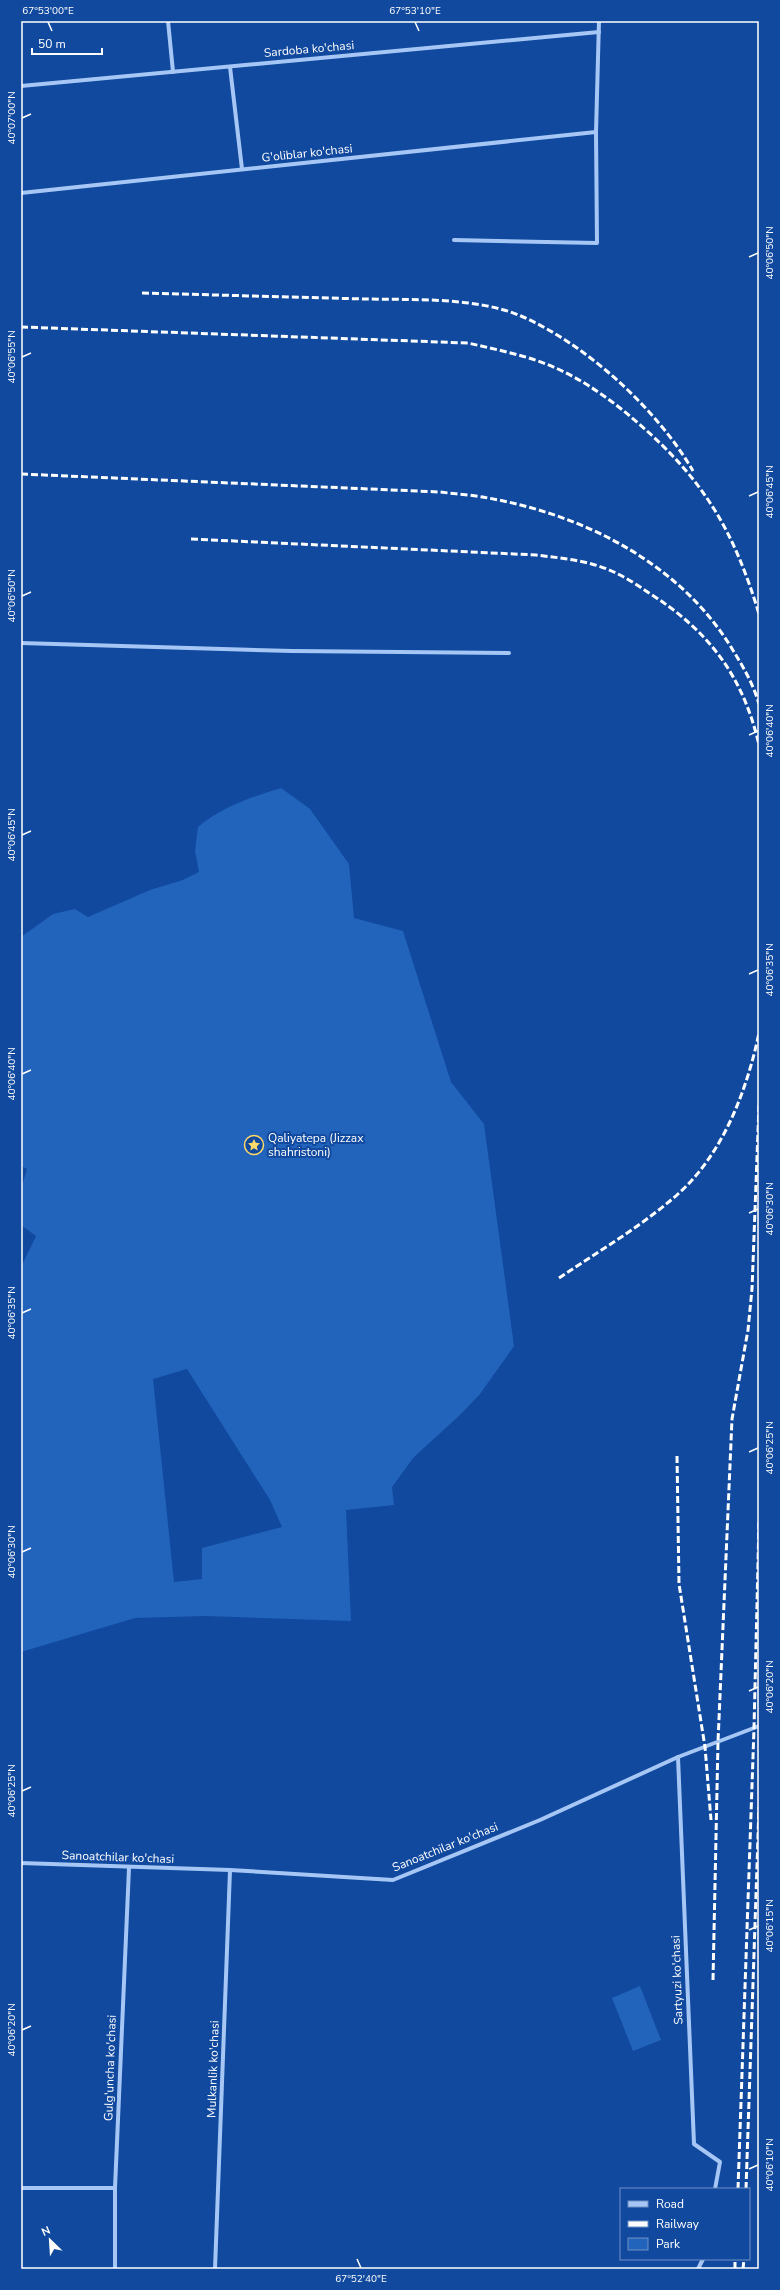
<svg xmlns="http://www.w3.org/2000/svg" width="780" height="2290" font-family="'Nunito Sans',sans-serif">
<rect width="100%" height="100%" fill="#10499e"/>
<g fill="#2263bc" fill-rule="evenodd">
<path d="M281 788 310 809 349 864 354 918 403 931 451 1082 484 1124 514 1346 480 1394 461 1414 414 1457 392 1487 394 1505 346 1510 351 1621 206 1616 135 1618 21 1652V1267L36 1236 21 1225V1189L27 1169 21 1166V937L53 914 75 909 88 917 150 890 183 880 199 872 195 851 198 827C222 807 251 797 281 788ZM187 1369 270 1500 282 1527 202 1548V1579L174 1582 153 1379Z"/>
<path d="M640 1986 661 2040 633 2051 612 1998Z"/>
</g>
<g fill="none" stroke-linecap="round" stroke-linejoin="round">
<g stroke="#a6c7f5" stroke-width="4">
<path d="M168 21 173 72"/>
<path d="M230 67 242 169"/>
<path d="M21 86 599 32"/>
<path d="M21 193 596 132"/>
<path d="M454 240 597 243 596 132 599 21"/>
<path d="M21 643 292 651 509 653"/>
<path d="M678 1757 694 2144 720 2162 715 2189"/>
<path d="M21 1863 230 1870 393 1880 540 1820 678 1757 759 1726"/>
<path d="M21 2188H115"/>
<path d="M115 2269V2188L129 1868"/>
<path d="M215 2269 230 1870"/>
<path d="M698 2269 703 2259"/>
</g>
<g stroke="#fff" stroke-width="3" stroke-dasharray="7 3" stroke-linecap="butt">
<path d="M142 293C216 295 290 297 365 299 412 300 477 297 521 316 586 344 658 410 693 471"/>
<path d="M21 327 468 343C498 350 530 356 558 369 588 383 614 402 638 423 704 480 734 531 759 614"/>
<path d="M21 474 440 492C456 494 473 495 488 498 584 515 679 563 731 647 742 665 753 683 759 704"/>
<path d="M191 539 536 555C560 558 584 560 607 569 622 575 636 584 649 593 709 631 743 676 759 745"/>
<path d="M559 1278C599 1251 642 1226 678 1194 723 1154 747 1090 759 1033"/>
<path d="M677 1456 679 1584 705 1747 711 1820"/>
<path d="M713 1980 718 1742 732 1419 748 1330 752 1289 759 1105"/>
<path d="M738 2189 754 1728 759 1522"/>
<path d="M746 2189 759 1807"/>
<path d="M735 2269V2259"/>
<path d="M743 2269 744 2259"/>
</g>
</g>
<path fill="none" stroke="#fff" stroke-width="1.5" d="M48 22 52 31M415 22 419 31M22 118 31 114M749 257 758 253M22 357 31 353M749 496 758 492M22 596 31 592M749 735 758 731M22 835 31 831M749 974 758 970M22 1074 31 1070M749 1213 758 1209M22 1313 31 1309M749 1452 758 1448M22 1552 31 1548M749 1691 758 1687M22 1791 31 1787M749 1930 758 1926M22 2030 31 2026M749 2169 758 2165M357 2259 361 2268"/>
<defs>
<symbol id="sight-ring" viewBox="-11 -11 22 22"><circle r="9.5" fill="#10499e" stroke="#ffd96a" stroke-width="1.5"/><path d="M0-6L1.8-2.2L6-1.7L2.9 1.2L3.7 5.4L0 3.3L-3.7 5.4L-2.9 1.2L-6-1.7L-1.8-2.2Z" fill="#ffd96a"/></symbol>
</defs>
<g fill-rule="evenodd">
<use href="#sight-ring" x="243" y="1134" width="22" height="22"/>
</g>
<g text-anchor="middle" stroke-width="4" stroke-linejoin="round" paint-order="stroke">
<g font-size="12" fill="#fff" stroke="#10499e">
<text transform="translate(309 49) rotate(-5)" y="4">Sardoba ko'chasi</text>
<text transform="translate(307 153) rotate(-6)" y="4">G'oliblar ko'chasi</text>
<text transform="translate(445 1847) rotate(-22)" y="4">Sanoatchilar ko'chasi</text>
<text transform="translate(118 1857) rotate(2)" y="4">Sanoatchilar ko'chasi</text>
<text transform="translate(677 1980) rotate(-92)" y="4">Sartyuzi ko'chasi</text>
<text transform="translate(110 2068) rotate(-88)" y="4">Gulg'uncha ko'chasi</text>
<text transform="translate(213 2069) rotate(-88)" y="4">Mulkanlik ko'chasi</text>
</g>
<g font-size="12" fill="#fff" stroke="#10499e" text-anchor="start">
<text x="268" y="1142">Qaliyatepa (Jizzax<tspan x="268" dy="14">shahristoni)</tspan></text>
</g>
</g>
<rect width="780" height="2290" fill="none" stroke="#10499e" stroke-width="44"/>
<rect x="620" y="2188" width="130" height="72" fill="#10499e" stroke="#7092c5"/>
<rect x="628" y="2201" width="20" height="6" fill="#a6c7f5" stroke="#7092c5"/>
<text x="656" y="2208" font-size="12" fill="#ffffff">Road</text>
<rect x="628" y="2221" width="20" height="6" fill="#ffffff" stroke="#7092c5"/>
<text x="656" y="2228" font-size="12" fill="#ffffff">Railway</text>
<rect x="628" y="2238" width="20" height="12" fill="#2263bc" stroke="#7092c5"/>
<text x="656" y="2248" font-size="12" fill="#ffffff">Park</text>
<g transform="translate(50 2240) rotate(335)" stroke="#10499e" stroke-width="3" paint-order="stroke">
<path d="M0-3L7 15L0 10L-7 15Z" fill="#ffffff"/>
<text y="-6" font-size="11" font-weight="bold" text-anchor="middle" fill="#ffffff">N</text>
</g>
<path d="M32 48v6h70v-6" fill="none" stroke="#ffffff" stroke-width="2"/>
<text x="38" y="48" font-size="12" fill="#ffffff" stroke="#10499e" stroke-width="3" paint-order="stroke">50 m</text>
<rect x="22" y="22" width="736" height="2246" fill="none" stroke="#fff" stroke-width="1.5"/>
<g font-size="10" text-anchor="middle" fill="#fff">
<text x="48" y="14">67°53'00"E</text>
<text x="415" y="14">67°53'10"E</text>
<text transform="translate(11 118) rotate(-90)" y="4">40°07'00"N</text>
<text transform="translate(769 253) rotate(-90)" y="4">40°06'50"N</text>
<text transform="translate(11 357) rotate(-90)" y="4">40°06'55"N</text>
<text transform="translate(769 492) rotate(-90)" y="4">40°06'45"N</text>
<text transform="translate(11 596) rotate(-90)" y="4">40°06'50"N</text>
<text transform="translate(769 731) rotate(-90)" y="4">40°06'40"N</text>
<text transform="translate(11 835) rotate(-90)" y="4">40°06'45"N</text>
<text transform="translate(769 970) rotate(-90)" y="4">40°06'35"N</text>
<text transform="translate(11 1074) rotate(-90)" y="4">40°06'40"N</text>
<text transform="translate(769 1209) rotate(-90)" y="4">40°06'30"N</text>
<text transform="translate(11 1313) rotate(-90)" y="4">40°06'35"N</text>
<text transform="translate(769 1448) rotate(-90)" y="4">40°06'25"N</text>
<text transform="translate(11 1552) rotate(-90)" y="4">40°06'30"N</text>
<text transform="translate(769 1687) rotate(-90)" y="4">40°06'20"N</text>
<text transform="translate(11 1791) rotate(-90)" y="4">40°06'25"N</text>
<text transform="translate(769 1926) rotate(-90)" y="4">40°06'15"N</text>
<text transform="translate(11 2030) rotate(-90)" y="4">40°06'20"N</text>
<text transform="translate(769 2165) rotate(-90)" y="4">40°06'10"N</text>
<text x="361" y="2282">67°52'40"E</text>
</g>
</svg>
